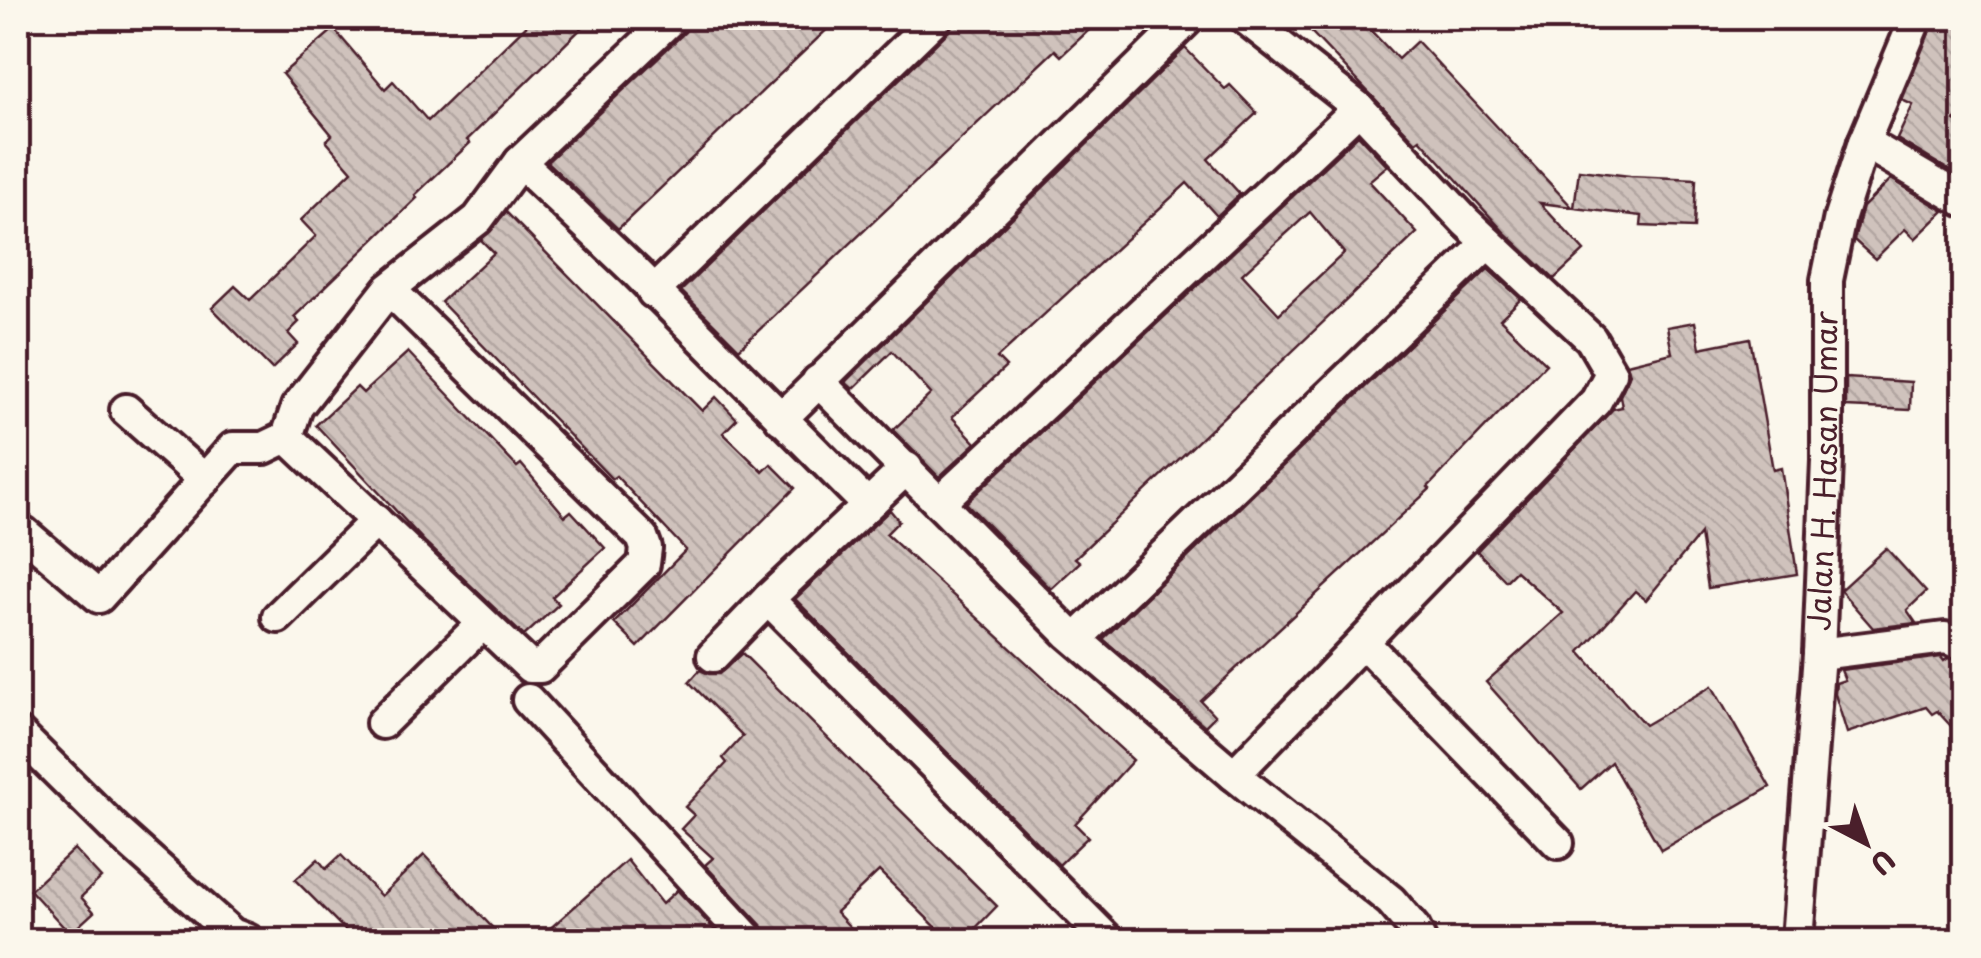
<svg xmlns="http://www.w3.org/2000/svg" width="1981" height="958" font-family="'Playpen Sans',sans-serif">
<defs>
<pattern id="building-back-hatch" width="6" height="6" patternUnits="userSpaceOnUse" patternTransform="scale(2.5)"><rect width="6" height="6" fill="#cfc2bc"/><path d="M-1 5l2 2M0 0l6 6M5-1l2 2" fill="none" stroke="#b3a6a2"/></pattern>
</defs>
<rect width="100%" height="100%" fill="#fbf7ec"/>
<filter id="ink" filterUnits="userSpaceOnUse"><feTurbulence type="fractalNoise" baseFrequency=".01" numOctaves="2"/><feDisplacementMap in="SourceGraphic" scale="20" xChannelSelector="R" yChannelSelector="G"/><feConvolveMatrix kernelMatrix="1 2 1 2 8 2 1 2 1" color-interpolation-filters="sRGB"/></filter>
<g filter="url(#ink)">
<g fill="url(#building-back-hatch)" stroke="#4a1f2b" stroke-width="2.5" fill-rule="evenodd">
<path d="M534 18H592L467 140 470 143 415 195 417 198 294 317 299 322 288 333 298 344 272 369 212 308 235 286 250 300 316 236 301 220 352 171 326 141 332 135 282 74 334 29 385 89 393 81 428 121Z"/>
<path d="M690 18H839L618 229 547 162 685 32Z"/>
<path d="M954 18H1102L1061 56 1055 50 739 349 681 291 949 31Z"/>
<path d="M1298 18H1359L1398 59 1417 41 1572 207 1540 203 1584 251 1554 279 1505 233 1420 139 1416 142Z"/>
<path d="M1935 18H1964V103L1955 121 1964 126V179L1897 139 1913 105 1902 100Z"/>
<path d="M1185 48 1225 89 1230 85 1257 113 1208 159 1240 194 1217 216 1187 183 997 358 1006 367 952 417 976 443 939 477 893 430 931 394 892 351 853 389 845 382Z"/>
<path d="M1358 135 1387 166 1369 181 1417 233 1075 558 1080 562 1051 589 966 503ZM1310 212 1344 253 1279 314 1242 274Z"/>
<path d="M1579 170 1630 176 1696 179 1694 228 1641 226 1642 216 1574 208Z"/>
<path d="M1891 179 1944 211 1915 239 1905 229 1875 259 1854 240 1863 207Z"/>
<path d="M506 212 702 411 716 397 737 419 723 433 763 472 771 464 795 488 638 647 614 623 686 550 616 476 612 479 441 302 494 253 481 240Z"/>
<path d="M1488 269 1521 299 1500 319 1546 364 1428 487 1430 489 1201 701 1215 716 1205 726 1103 639Z"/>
<path d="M1695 322 1700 348 1750 338 1773 470 1781 468 1797 574 1708 588 1700 534 1646 600 1635 591 1580 652 1645 725 1712 686 1770 787 1661 850 1611 762 1581 789 1486 682 1563 613 1516 571 1506 581 1477 551 1613 409 1622 407 1620 396 1630 374 1627 364 1672 353 1667 327Z"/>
<path d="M408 352 517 467 521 464 565 516 571 511 605 548 552 597 559 604 524 636 426 543 316 425 357 387 363 393Z"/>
<path d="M1846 378 1911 382 1910 410 1846 407Z"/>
<path d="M890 510 899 521 886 534 1133 760 1075 824 1088 837 1059 865 795 599Z"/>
<path d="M1886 548 1926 592 1907 610 1916 623 1873 628 1840 590Z"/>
<path d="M742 653 997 906 964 940H949L879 871 836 912 862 940H767L763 927 705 865 713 858 681 829 694 815 685 807 727 763 723 758 743 736 689 682 700 670 709 674H719Z"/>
<path d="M1941 657 1944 661 1948 658 1964 662V740L1937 711 1932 714 1926 707 1847 733 1835 694 1836 683 1845 680 1841 670Z"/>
<path d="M74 849 101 878 81 897 94 912 70 934 30 890Z"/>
<path d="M341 855 381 896 424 855 504 940H355L295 880 318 859 326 869Z"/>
<path d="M627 860 662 904 677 890 724 940H537Z"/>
</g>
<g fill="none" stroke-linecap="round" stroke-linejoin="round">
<defs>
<g id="street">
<path d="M1864 142 1964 201"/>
<path d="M520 162 635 271 866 503"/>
<path d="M389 289 642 537 646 548 644 564 540 667H530L287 437 297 407 389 289 478 219 520 162 672 18"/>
<path d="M653 292 936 18"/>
<path d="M818 381 1068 633 1234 775 1391 901 1414 928 1420 940"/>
<path d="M126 410 205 480"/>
<path d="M781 419 1189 18"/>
<path d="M939 503 1359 108"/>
<path d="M23 532 99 597 233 448H264L287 437"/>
<path d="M768 599 1108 940"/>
<path d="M278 617 376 521"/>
<path d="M1076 639 1488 243"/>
<path d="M1363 642 1558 843"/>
<path d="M1819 654 1945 638 1964 644"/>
<path d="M713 656 768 599 907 468"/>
<path d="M528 700 749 940"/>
<path d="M382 723 482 624"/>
<path d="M18 733 118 832 232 934 248 940"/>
<path d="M1234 775 1596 401 1611 373 1591 339 1465 221 1359 108 1245 18"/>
<path id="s1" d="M1797 940 1819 654 1827 461V280L1840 217 1864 142 1916 18"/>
</g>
</defs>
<use href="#street" stroke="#4a1f2b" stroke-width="38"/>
<use href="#street" stroke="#fbf7ec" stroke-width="30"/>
</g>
</g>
<g text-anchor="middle" stroke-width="8" stroke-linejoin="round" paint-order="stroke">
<g font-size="30" fill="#4a1f2b" stroke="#fbf7ec">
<text dy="10" stroke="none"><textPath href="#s1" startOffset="470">Jalan H. Hasan Umar</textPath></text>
</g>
</g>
<rect width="1981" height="958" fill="none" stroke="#fbf7ec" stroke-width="60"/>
<rect x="30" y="30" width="1921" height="898" fill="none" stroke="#4a1f2b" stroke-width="4" filter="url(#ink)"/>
<g transform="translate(1866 843) rotate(139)" stroke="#fbf7ec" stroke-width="8" paint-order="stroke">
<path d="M0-8L18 38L0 25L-18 38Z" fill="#4a1f2b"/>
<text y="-15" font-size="28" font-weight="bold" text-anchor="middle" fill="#4a1f2b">U</text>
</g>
</svg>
